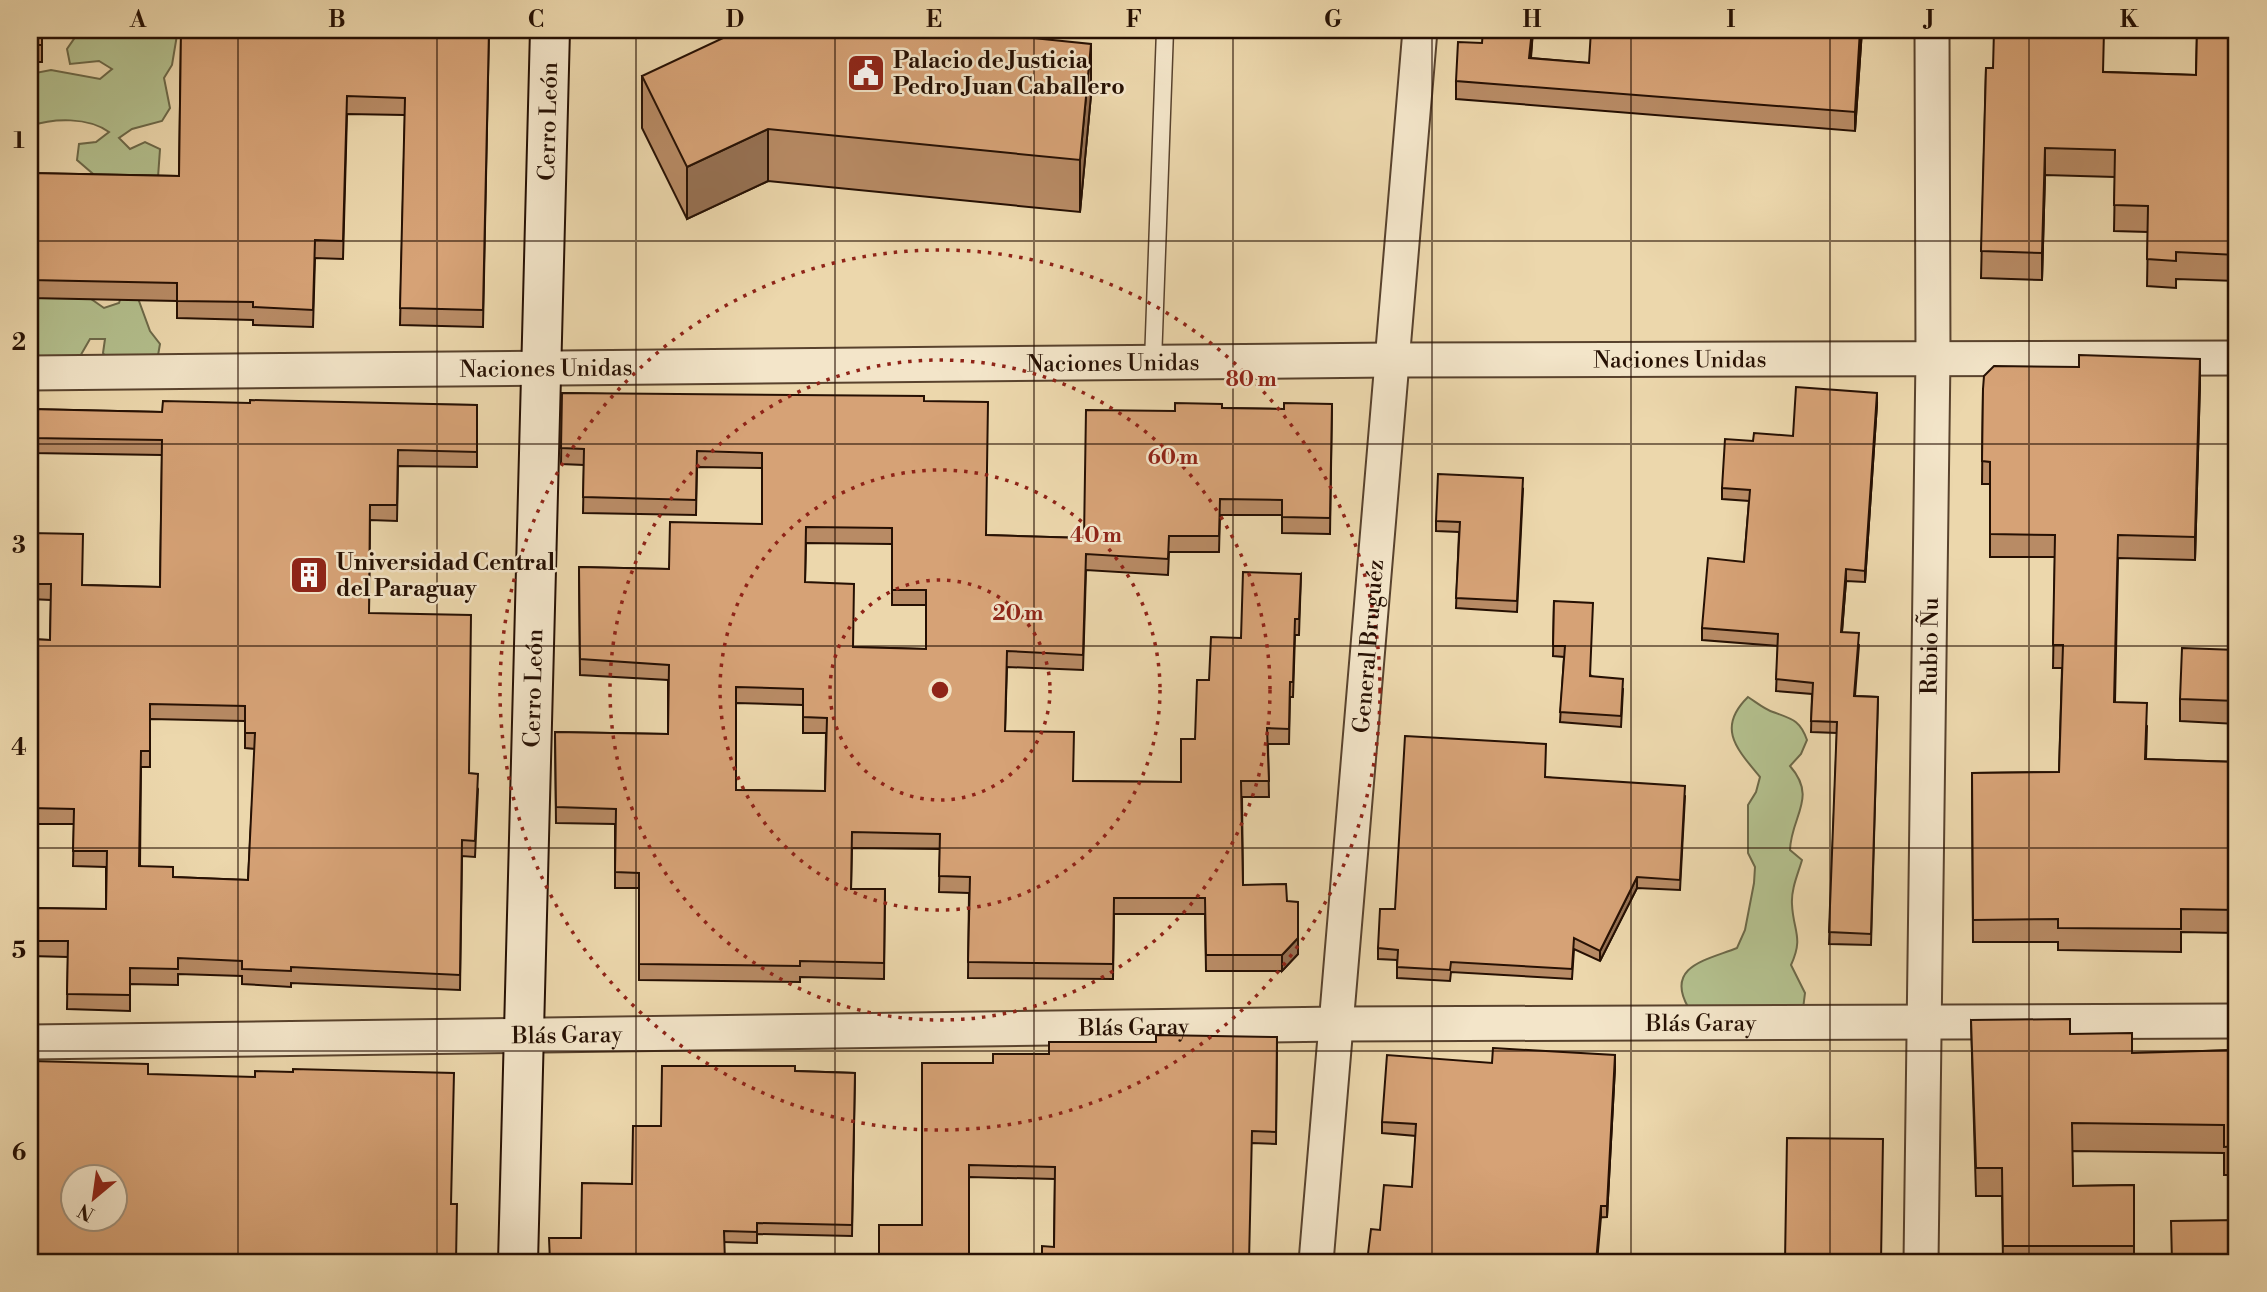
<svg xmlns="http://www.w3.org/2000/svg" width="2267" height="1292" font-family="'Libre Bodoni',serif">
<rect width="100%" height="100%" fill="#ecd7ac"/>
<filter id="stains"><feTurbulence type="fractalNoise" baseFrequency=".00286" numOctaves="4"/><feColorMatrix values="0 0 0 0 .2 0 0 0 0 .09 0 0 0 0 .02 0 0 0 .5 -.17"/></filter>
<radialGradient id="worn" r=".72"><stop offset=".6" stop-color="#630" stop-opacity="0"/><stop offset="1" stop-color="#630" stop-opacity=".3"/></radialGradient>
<g fill="#b3bf8d" stroke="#6c6848" stroke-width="2">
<path d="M92 32 177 35 172 65 164 78 170 108 162 121 132 129 119 138 130 149 145 142 160 149 150 290 139 301 150 331 160 344 157 361 112 365 103 353 105 339H90L75 365 30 366V289L91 299 104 308 119 303 124 288 99 179 77 160 79 144 96 142 109 132C88 117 54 118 30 126V74L51 70 100 79 112 69 99 61 70 64 67 49 76 36Z"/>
<path d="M1748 697C1756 702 1764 709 1773 712 1792 719 1800 720 1807 740L1801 754 1790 766C1818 798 1791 816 1790 850L1802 860C1798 874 1791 889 1792 904 1793 931 1804 937 1791 965L1805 993 1803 1009 1688 1007C1665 966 1707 960 1737 948L1745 930 1754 883 1755 867 1748 853V805L1756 792 1760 777C1737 749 1716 728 1748 697Z"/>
</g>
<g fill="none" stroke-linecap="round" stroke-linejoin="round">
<defs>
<path id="lane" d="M1153 362 1165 30"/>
<g id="street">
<path id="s1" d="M30 373 1390 360 2237 358"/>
<path id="s2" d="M30 1042 1338 1024 2237 1021"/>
<path id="s3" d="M1316 1262 1420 30"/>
<path id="s4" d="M1921 1262 1933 357 1932 30"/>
</g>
<g id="secondary">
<path id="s5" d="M518 1262 550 30"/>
</g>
</defs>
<use href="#lane" stroke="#58422d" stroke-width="19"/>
<use href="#street" stroke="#58422d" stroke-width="37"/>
<use href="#secondary" stroke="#261003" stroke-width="42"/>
<use href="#lane" stroke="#f3e5c9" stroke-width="16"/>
<use href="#street" stroke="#f3e5c9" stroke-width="33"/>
<use href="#secondary" stroke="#f3e5c9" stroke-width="38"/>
</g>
<g fill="#b88b65" stroke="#261003" stroke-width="2" fill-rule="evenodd">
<path d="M30 30H489L483 327 400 325 405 115 347 114 343 259 315 258 313 327 253 325V320L177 318V301L30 298V173L179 176 181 36 42 33V62H30Z"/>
<path d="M1533 30 1531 58 1589 63 1862 30 1855 131 1456 99V81L1482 43Z"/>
<path d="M2138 30H2237V281L2176 279V288L2147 286 2148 232 2114 231 2115 177 2045 175 2042 280 1981 278 1986 68 2196 75 2197 32 2138 31Z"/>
<path d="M642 76 1091 95 1080 212 768 181 687 219 642 128Z"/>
<path d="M2079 367 2200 382 2195 560 2118 558 2115 702 2147 726 2146 759 2237 762V933L2181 932V952L2058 950V942H1973L1972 773 2059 772 2062 668H2053L2055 557H1990V484H1982L1983 389Z"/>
<path d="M562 393 924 401 986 535 1084 538 1175 411 1222 408 1284 409 1332 404 1330 534 1282 533V515H1220L1219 552H1169L1168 575 1086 570 1083 670 1007 667 1005 731 1073 781 1181 782 1195 739 1209 680 1241 638 1301 574 1299 635H1295L1293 697H1290L1289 744H1268L1269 797H1242L1243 885 1287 901 1298 954 1282 971H1206L1205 914H1114L1113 979 968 978 969 893 939 892 940 849 852 848 851 889H885L884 979 800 977V982L639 980V888H615V824L556 823 555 732 668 734V680L580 675 579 567 669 569 762 524V468L697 467 696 515 583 513 584 465 561 464ZM806 543 892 544V605H926V649L853 647 805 582ZM736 703 803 705V733H826L825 791 736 790Z"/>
<path d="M250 403 477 405V467L398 466 397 521 370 520 369 613 478 789 475 857 462 856 460 990 291 983V987L242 984V976L178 974V985L130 984V1011L67 1009 68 957 30 956V908L106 909V867L73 866 74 824H30V639L50 640 51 600 30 599V533L82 585 160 587 162 455 30 453V409L162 412ZM150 719 245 721V748L255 749 248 880 173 877 140 866 141 767H150Z"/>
<path d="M1877 404 1865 582 1846 581 1842 632 1859 645 1855 696 1878 697 1871 945 1829 944 1837 733 1811 732 1812 694 1776 691 1778 646 1702 640V628L1744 562 1749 501 1722 499V488L1753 441 1793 436Z"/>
<path d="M1523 489 1517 612 1456 608 1459 532 1436 531V521Z"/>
<path d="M1554 601 1591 676 1623 689 1621 727 1560 722 1564 657 1553 656Z"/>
<path d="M2237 650V724L2180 721V699Z"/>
<path d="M1545 777 1685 796 1680 890 1637 888 1600 961 1574 949 1572 979 1451 972 1450 981 1397 978V960L1378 959V948L1395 909Z"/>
<path d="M1971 1020 2070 1034 2132 1053 2237 1050V1175H2224V1153L2072 1151 2073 1186 2134 1185V1262H2003L2002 1196H1976Z"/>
<path d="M1277 1037 1276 1144 1252 1143 1054 1247 1055 1179 969 1177 922 1225 993 1063 1049 1054 1156 1042Z"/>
<path d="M1492 1063 1615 1067 1607 1217 1380 1230 1412 1187 1416 1136 1382 1133V1122Z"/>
<path d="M795 1071 855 1073 852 1236 757 1234V1243L581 1238 632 1184Z"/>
</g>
<g fill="#967153" stroke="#261003" stroke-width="2">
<path d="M1532 30H1533L1529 77V58Z"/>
<path d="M1860 30H1862L1855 131V112Z"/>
<path d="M1091 44V95L1080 212V160Z"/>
<path d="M768 129V181L687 219V167Z"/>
<path d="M2045 148V175L2042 280V253Z"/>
<path d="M2200 359V382L2195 560V537Z"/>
<path d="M1877 393V404L1865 582V571Z"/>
<path d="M1846 569V581L1841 643V632Z"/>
<path d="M1637 877V888L1600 961V951Z"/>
<path d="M1298 938V954L1282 971V955Z"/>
<path d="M1615 1055V1067L1607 1217V1206Z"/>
<path d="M1601 1206V1217L1597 1262H1596Z"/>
</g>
<g fill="#d6a276" stroke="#261003" stroke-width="2" fill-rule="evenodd">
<rect x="30" y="30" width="12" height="15"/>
<path d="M181 30H489L483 310 400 308 405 98 347 96 343 241 315 240 313 310 253 307V302L177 301V283L30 280V173L179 176Z"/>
<path d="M740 30H954L1091 44 1080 160 768 129 687 167 642 76Z"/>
<path d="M1483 30H1532L1529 58 1589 63 1591 30H1860L1855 112 1456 81 1458 42 1482 43Z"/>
<path d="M1994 30H2104L2103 72 2196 75 2197 30H2237V255L2176 252V261L2147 259 2148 206 2114 205 2115 150 2045 148 2042 253 1981 251 1986 68H1993Z"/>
<path d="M2079 355 2200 359 2195 537 2118 535 2114 702 2147 703 2145 759 2237 762V910L2181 909V929L2058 928V919L1973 920 1972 773 2059 772 2063 645H2053L2055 535 1990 534V462L1982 461 1983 389 1984 376 1994 366 2079 367Z"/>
<path d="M1796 387 1877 393 1865 571 1846 569 1841 632 1859 633 1854 696 1878 697 1871 934 1829 932 1837 722 1811 721 1813 683 1776 679 1778 634 1702 628 1708 558 1744 562 1750 490 1722 488 1725 439 1753 441 1754 433 1793 436Z"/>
<path d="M562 393 924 396V401L988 402 986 535 1084 538 1086 410 1175 411V403L1222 404V408L1284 409V403L1332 404 1330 518 1282 517V500L1220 499 1219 536H1169L1168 559 1086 554 1083 655 1007 651 1005 731 1074 732 1073 781 1181 782V739H1195L1197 680H1209L1211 637 1241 638 1243 572 1301 574 1299 619H1295L1293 682H1290L1289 729 1267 728 1269 781H1241L1243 885 1286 884 1287 901 1298 902V938L1282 955H1206L1205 898H1114L1113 964 968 962 970 877 939 876 940 834 852 832 851 889H885L884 963 800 961V966L639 964V873L615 872 616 809 556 807 555 732 668 734 669 665 580 659 579 567 669 569 670 522 762 524V453L697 451 696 500 583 497 584 449 561 448ZM806 527 892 528V590H926V649L853 647 854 584 805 582ZM736 687 803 689V717L827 718 825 791 736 790Z"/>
<path d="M250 400 477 405V452L398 450 397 505H370L369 613 471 615 469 773 478 774 475 841 462 840 460 975 291 967V971L242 969V961L178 958V969L130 968V995L67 994 68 941H30V908L106 909 107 851H73L74 809 30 808V639L50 640 51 584H30V533L83 534 82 585 160 587 162 440 30 438V409L162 412 163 401 250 403ZM150 704 245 706V733H255L248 880 173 877V867L139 866 141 751H150Z"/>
<path d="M1438 474 1523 478 1517 601 1456 598 1460 522 1436 521Z"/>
<path d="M1554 601 1593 603 1590 676 1623 679 1621 716 1560 712 1565 646H1553Z"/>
<path d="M2182 648 2237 650V701L2180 699Z"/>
<path d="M1405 736 1546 744 1545 777 1685 786 1680 880 1637 877 1600 951 1574 938 1572 969 1451 962 1450 970 1397 967 1398 950 1378 948 1380 909H1395Z"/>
<path d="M2070 1019V1034L2132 1033V1053L2237 1050V1146L2224 1147V1125L2072 1123 2073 1186 2134 1185V1246H2003L2002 1168H1976L1971 1020Z"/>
<path d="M1156 1035 1277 1037 1276 1132 1252 1131 1249 1262H1042V1246L1054 1247 1055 1167 969 1165V1262H879V1225H922V1063H993V1054H1049V1042H1156Z"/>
<path d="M1493 1048 1615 1055 1607 1206H1601L1596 1262H1367L1371 1229 1380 1230 1384 1185 1412 1187 1416 1124 1382 1122 1387 1055 1492 1063Z"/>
<path d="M30 1061 148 1064V1074L255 1077V1071L293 1072V1069L454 1073 451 1204H457L456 1262H30ZM74 1177H116V1219H74Z"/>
<path d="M662 1066H795V1071L855 1073 852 1225 757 1223V1232L724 1231 725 1262H550L549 1238H581L582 1183 632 1184 633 1126H661Z"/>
<path d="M1787 1138 1883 1139 1881 1262H1785Z"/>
<path d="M2237 1220V1262H2172L2171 1221Z"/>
</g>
<path fill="none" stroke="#261003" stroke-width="2" stroke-opacity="0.55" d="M238 30V1262M437 30V1262M636 30V1262M835 30V1262M1034 30V1262M1233 30V1262M1432 30V1262M1631 30V1262M1830 30V1262M2029 30V1262M30 241H2237M30 444H2237M30 646H2237M30 848H2237M30 1051H2237"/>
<g fill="none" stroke="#8f2418" stroke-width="3.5" stroke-dasharray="3.5 7">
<circle cx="940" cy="690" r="110"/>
<circle cx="940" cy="690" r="220"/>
<circle cx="940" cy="690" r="330"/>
<circle cx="940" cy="690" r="440"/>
</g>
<defs>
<symbol id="civic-square" viewBox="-11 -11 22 22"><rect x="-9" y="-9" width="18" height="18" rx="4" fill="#8f2418" stroke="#f3e5c9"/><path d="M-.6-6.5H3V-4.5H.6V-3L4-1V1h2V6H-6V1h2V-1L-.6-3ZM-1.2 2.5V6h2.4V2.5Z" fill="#fff"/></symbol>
<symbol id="building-square" viewBox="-11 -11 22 22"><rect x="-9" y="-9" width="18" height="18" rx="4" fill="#8f2418" stroke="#f3e5c9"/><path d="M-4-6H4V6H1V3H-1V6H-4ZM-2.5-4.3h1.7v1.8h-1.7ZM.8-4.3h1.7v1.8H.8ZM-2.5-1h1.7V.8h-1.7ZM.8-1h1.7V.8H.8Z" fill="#fff"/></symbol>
</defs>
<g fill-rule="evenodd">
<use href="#civic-square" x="844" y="51" width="44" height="44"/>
<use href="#building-square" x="287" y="553" width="44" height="44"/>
</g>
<g text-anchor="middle" stroke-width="5" stroke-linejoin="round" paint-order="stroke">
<g font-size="23" font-weight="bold" fill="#261003" stroke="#f3e5c9" text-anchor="start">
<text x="893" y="68">Palacio de Justicia<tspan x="893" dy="26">Pedro Juan Caballero</tspan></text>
<text x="336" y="570">Universidad Central<tspan x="336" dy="26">del Paraguay</tspan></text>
</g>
<g font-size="23" fill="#261003" stroke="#f3e5c9">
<text dy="8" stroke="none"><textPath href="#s5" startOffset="1141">Cerro León</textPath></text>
<text dy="8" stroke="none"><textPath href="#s1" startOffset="1650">Naciones Unidas</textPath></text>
<text dy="8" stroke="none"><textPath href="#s1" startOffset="1083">Naciones Unidas</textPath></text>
<text dy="8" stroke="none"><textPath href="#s1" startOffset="516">Naciones Unidas</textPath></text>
<text dy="8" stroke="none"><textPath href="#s3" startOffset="618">General Bruguéz</textPath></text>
<text dy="8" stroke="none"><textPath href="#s4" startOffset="616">Rubio Ñu</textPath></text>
<text dy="8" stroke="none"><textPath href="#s5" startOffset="574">Cerro León</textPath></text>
<text dy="8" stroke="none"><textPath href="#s2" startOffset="1671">Blás Garay</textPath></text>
<text dy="8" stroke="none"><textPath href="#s2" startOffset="1104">Blás Garay</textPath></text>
<text dy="8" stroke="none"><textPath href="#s2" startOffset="537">Blás Garay</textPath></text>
</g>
</g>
<circle cx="940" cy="690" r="10" fill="#8f2418" stroke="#f3e5c9" stroke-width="3.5"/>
<g font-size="21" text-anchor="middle" font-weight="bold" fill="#8f2418" stroke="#f3e5c9" stroke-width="5" stroke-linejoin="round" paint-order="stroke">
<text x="1251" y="386">80 m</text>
<text x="1173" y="464">60 m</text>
<text x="1096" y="542">40 m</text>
<text x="1018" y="620">20 m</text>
</g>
<rect width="2267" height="1292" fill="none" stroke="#ecd7ac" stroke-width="77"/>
<g transform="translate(94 1198) rotate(209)"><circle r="33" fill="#f3e5c9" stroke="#a1907a" stroke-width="2"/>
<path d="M0-5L12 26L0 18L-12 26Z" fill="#8f2418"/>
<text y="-10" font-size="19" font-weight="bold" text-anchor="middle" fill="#261003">N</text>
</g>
<rect x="38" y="38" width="2190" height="1216" fill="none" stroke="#261003" stroke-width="2.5"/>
<g font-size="23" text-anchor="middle" font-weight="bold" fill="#261003">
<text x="138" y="27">A</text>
<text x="337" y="27">B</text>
<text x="536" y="27">C</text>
<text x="735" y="27">D</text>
<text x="934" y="27">E</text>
<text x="1134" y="27">F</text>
<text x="1333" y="27">G</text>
<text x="1532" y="27">H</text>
<text x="1731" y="27">I</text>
<text x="1930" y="27">J</text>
<text x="2129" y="27">K</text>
<text x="19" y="148">1</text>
<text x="19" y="350">2</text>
<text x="19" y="553">3</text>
<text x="19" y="755">4</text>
<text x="19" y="958">5</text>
<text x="19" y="1160">6</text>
</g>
<rect width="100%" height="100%" filter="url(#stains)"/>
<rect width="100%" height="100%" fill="url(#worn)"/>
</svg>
